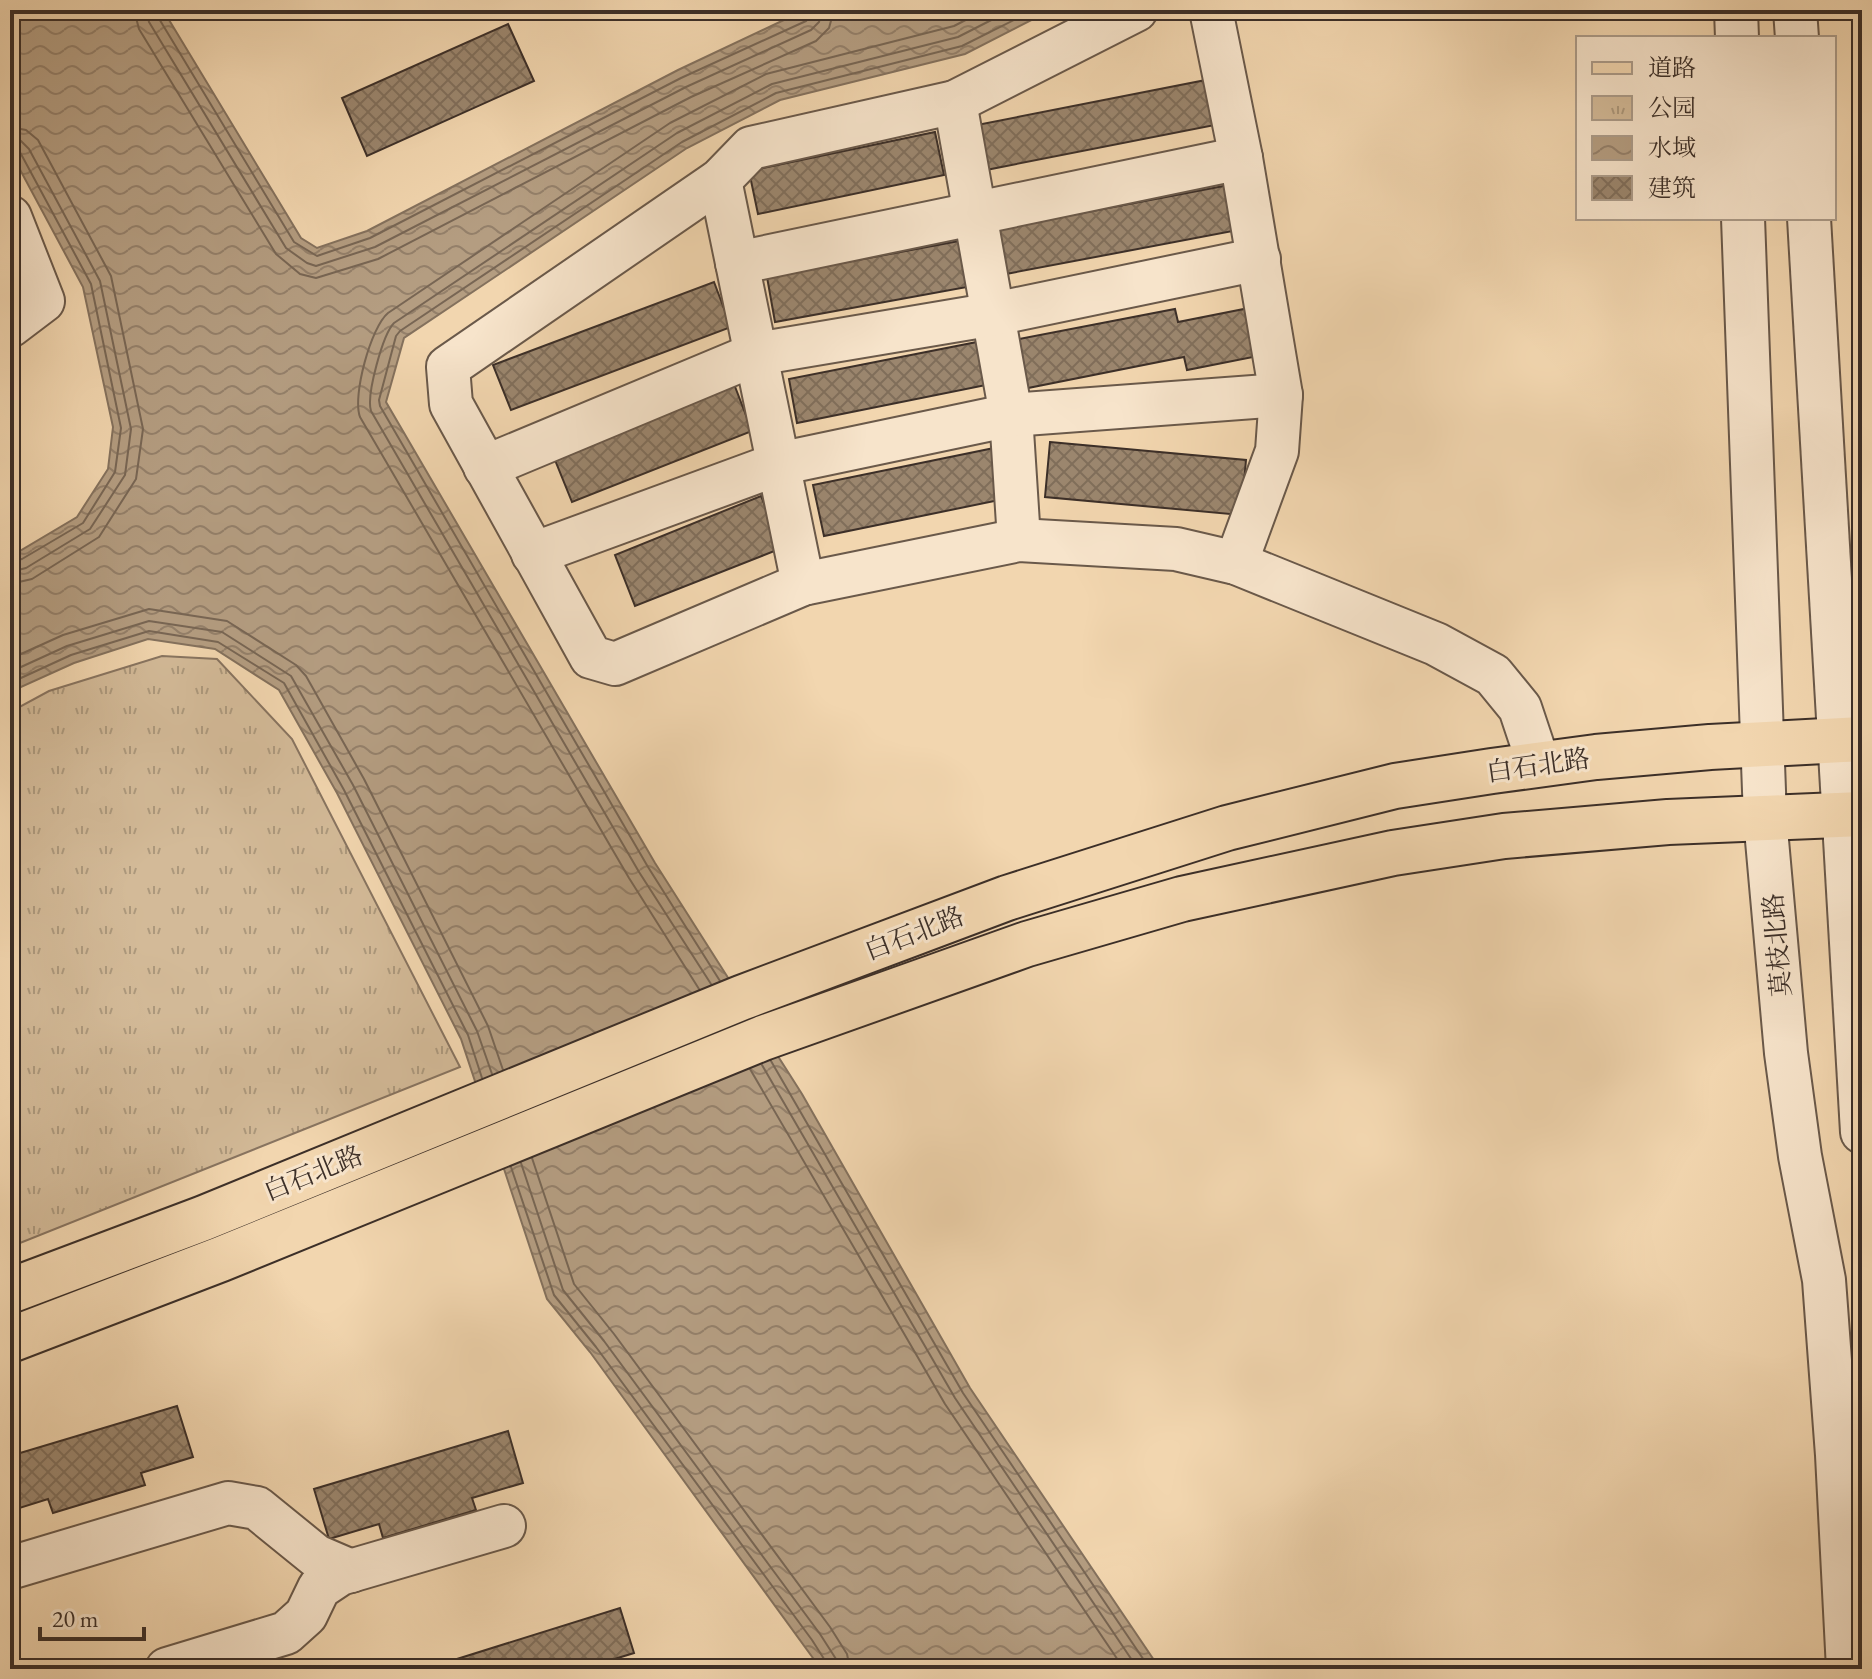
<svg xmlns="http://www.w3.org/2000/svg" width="1872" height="1679" font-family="'EB Garamond','Noto Serif SC',serif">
<defs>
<pattern id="park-tufts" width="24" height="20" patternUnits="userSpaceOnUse" patternTransform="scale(2)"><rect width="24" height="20" fill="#d3ba98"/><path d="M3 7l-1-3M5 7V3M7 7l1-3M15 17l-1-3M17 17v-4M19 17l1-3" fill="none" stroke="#ac987c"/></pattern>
<pattern id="water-waves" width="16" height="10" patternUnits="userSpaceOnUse" patternTransform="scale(2)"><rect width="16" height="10" fill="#b49d81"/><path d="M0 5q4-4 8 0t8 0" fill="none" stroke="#94806a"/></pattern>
<pattern id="building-cross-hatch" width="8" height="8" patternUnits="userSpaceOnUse" patternTransform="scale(2)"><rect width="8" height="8" fill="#9b866e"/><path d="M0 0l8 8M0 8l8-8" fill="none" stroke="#806e5a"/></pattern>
</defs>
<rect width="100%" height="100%" fill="#f2d6af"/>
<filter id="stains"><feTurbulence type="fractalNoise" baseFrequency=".0025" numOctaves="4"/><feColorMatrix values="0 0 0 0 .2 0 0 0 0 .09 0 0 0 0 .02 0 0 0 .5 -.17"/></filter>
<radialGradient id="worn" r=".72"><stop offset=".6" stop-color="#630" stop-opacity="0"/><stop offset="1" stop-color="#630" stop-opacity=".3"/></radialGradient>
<path fill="url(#park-tufts)" stroke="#887460" stroke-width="2" d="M162 656 217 659 292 739 460 1067 10 1247V712L49 691Z"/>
<path fill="url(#water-waves)" stroke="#84715d" stroke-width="2" d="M10 10H163L301 238 317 248 367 231 678 70 786 19 815 10H1051L965 54 780 100 687 148 404 338 386 402 655 863 802 1094 970 1388 1160 1669H821L590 1352 547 1299 461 1039 337 793 279 690 215 649 148 639 74 663 10 692V554L18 552 77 517 108 469 113 427 83 287 10 151Z"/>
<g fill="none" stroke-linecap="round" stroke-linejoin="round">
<g stroke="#786654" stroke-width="2">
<path d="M134 10 139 29 276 254 300 274 316 278 378 259 691 97 816 41 829 28 834 10"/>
<path d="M146 10 149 22 286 248 307 263 316 266 375 247 686 87 811 30 819 22 822 10"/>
<path d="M157 10 158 17 294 242 317 256 370 238 681 78 806 21 811 16 812 10"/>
<path d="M10 127 26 130 38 140 111 276 143 429 136 479 99 537 32 579 10 584"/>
<path d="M10 139 21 141 29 149 100 281 131 429 125 475 90 529 26 568 10 572"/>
<path d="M10 149 21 154 91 284 121 428 115 472 83 523 22 559 10 562"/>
<path d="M10 659 63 635 149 609 227 621 296 665 306 676 364 779 488 1026 503 1070"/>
<path d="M10 672 67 646 149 621 222 632 291 676 353 785 477 1031 492 1074"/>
<path d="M10 683 71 655 149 631 218 642 284 683 344 790 468 1035 482 1078"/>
<path d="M720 981 648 867 380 406 379 400 396 336 400 331 682 142 776 93 962 46 1034 10"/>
<path d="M711 984 639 872 371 411C366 395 383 334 394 323L677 133 772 84 958 37 1011 10"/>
<path d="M699 989 629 878 360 417C352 396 371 327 388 313L670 123 766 74 954 26 985 10"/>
<path d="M771 1061 963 1393 1150 1669"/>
<path d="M762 1065 955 1398 1138 1669"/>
<path d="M750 1069 945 1404 1124 1669"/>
<path d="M532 1158 574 1284 614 1334 830 1627 847 1654 850 1669"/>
<path d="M521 1163 563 1290 604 1341 820 1634 836 1659 838 1669"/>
<path d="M511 1167 554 1295 596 1347 812 1640 826 1662 828 1669"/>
</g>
</g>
<g fill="url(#building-cross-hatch)" stroke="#3c2f28" stroke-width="2">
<path d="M615 10H637L618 18Z"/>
<path d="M508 24 534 81 367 156 342 98Z"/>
<path d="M1216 78 1225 123 986 170 977 125Z"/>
<path d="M935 132 944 175 758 214 749 171Z"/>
<path d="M1229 185 1238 230 1006 274 998 229Z"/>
<path d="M959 241 967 287 775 322 767 277Z"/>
<path d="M714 282 731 327 511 410 493 365Z"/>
<path d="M1254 307 1263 355 1187 370 1184 357 1028 388 1019 339 1175 309 1178 322Z"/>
<path d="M977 342 986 385 797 423 789 379Z"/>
<path d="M734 384 752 431 572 502 553 455Z"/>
<path d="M1050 442 1246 460 1241 515 1045 497Z"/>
<path d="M999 447 1009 498 824 536 813 485Z"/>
<path d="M761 496 782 548 635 606 615 555Z"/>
<path d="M177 1406 193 1457 141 1473 145 1485 53 1513 48 1499 10 1511V1456Z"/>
<path d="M508 1431 523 1483 472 1498 476 1510 383 1538 379 1524 329 1539 314 1489Z"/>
<path d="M620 1608 634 1653 582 1669H425Z"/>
</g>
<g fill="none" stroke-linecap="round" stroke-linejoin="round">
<defs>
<g id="minor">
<path d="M1136 10 955 102 751 148 720 180 448 367 451 404 591 657 615 664 803 584 1019 540 1176 549 1236 563 1436 644 1493 675 1520 708 1539 765"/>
<path d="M1211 10 1241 158 1281 395 1277 451 1236 563"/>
<path d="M1736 10 1737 38"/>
<path d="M1795 10 1797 38"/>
<path d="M955 102 1011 415 1019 540"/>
<path d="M720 180 803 584"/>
<path d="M10 217 43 301 10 326"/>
<path d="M1743 218 1765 818 1786 1053 1800 1156 1824 1280 1837 1455 1848 1669"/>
<path d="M1809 218 1862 1132"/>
<path d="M737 263 1241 158"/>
<path d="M485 467 756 354 994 314 1259 259"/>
<path d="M533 554 778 464 1011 415 1281 395"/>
<path d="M10 1568 228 1503 257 1508 316 1556 351 1571"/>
<path d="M167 1669 286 1633 306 1615 319 1588 340 1574 504 1526"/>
</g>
<g id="major">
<path d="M10 1291 204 1218 741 998 1007 898 1227 828 1395 786 1492 771 1596 757 1710 747 1862 739"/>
<path d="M10 1340 221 1259 763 1038 1027 944 1182 899 1393 853 1504 836 1668 822 1862 814"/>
</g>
</defs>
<use href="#minor" stroke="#6a594a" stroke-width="46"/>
<use href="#major" stroke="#3c2f28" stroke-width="48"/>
<use href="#minor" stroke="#f7e4cb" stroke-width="42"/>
<use href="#major" stroke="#f2d6af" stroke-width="44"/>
</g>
<g text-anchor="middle" stroke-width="6" stroke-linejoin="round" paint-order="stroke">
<g font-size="26" fill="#3c2f28" stroke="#f7e4cb">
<text transform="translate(1538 765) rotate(-8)" y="9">白石北路</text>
<text transform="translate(914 933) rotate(-21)" y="9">白石北路</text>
<text transform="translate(1777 945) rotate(-95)" y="9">莫枝北路</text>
<text transform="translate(313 1173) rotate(-22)" y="9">白石北路</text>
</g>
</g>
<rect width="1872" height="1679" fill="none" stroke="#f2d6af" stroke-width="40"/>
<rect x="12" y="12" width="1848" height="1655" fill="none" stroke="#3c2f28" stroke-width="4"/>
<rect x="20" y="20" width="1832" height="1639" fill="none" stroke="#3c2f28" stroke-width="2"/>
<rect x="1576" y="36" width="260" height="184" fill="#f7e4cb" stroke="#ac9c8a" stroke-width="2"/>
<rect x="1592" y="62" width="40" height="12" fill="#f2d6af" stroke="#ac9c8a" stroke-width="2"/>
<text x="1648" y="76" font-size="24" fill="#3c2f28">道路</text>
<rect x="1592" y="96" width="40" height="24" fill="url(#park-tufts)" stroke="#ac9c8a" stroke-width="2"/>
<text x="1648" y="116" font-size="24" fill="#3c2f28">公园</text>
<rect x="1592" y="136" width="40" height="24" fill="url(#water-waves)" stroke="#ac9c8a" stroke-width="2"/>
<text x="1648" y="156" font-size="24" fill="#3c2f28">水域</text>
<rect x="1592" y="176" width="40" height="24" fill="url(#building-cross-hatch)" stroke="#ac9c8a" stroke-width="2"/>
<text x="1648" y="196" font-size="24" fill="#3c2f28">建筑</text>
<path d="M40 1627v12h104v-12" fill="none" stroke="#3c2f28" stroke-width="4"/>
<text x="52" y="1627" font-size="24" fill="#3c2f28" stroke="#f7e4cb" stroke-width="6" paint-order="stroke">20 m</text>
<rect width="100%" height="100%" filter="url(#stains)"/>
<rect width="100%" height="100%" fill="url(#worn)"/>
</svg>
